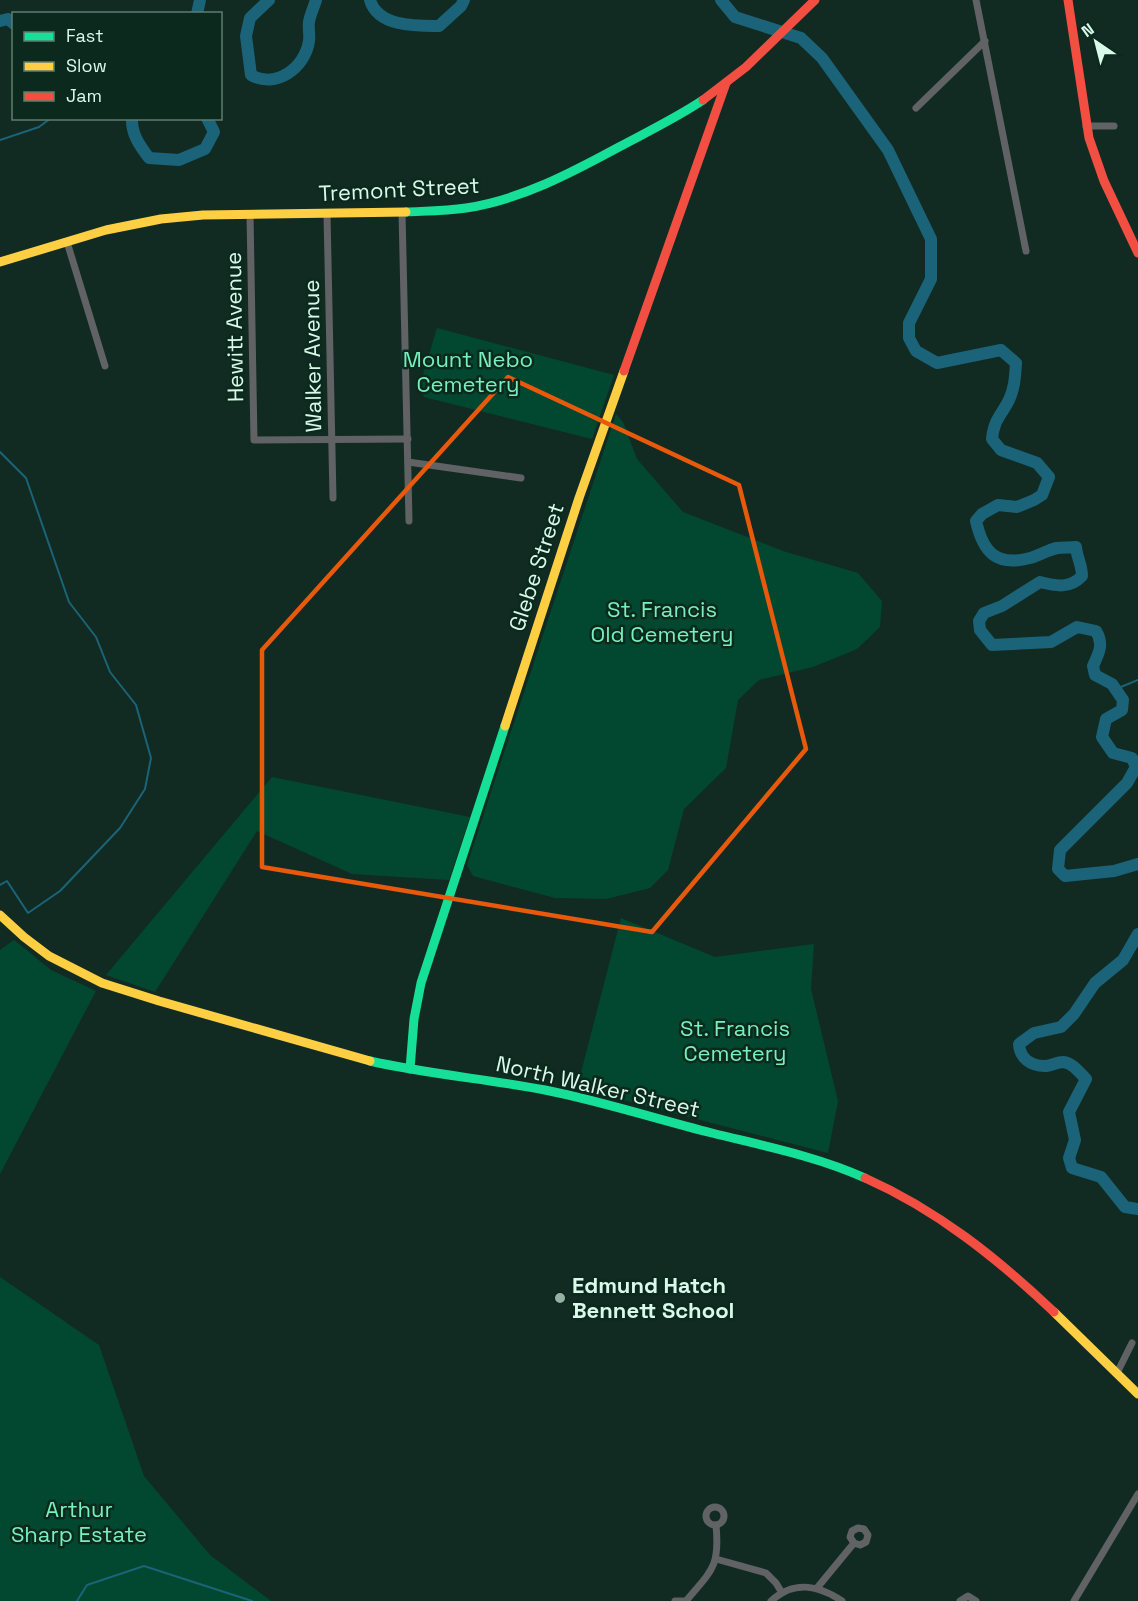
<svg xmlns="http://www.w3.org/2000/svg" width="1138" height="1601" font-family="'Space Grotesk',sans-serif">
<rect width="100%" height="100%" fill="#112b22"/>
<g fill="#024831">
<path d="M437 328 614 375 592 439 424 397 419 388Z"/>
<path d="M616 414 623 422 637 459 683 512 783 551 858 573 882 601 880 627 857 649 813 667 759 680 738 700 726 768 684 809 668 870 650 888 606 899 555 898 473 876 467 865Z"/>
<path d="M272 777 470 817 449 880 352 874 257 831 155 992 106 975Z"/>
<path d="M621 918 715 957 814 944 811 989 838 1101 828 1153 577 1088Z"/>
<path d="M14 940 51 970 96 991 0 1174V950Z"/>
<path d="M0 1277 99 1345 144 1476 210 1555 271 1601H0Z"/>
</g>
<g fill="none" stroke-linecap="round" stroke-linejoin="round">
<g stroke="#1b6378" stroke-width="2">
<path d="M0 140 39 127 51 118"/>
<path d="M0 452 26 478 69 602 96 637 110 672 136 705 151 758 145 789 120 828 60 891 28 913 7 881 0 885"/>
<path d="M1116 689 1138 680"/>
<path d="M77 1601 87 1585 144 1566 252 1601"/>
</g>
<g stroke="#1b6378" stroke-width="12">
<path d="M269 0 250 18 246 36 251 75C276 89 305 68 309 41 310 35 308 28 309 22 310 15 314 7 316 0"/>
<path d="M370 0C378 27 416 26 439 26L461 6 464 0"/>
<path d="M721 0 735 17 801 38 822 58 888 150 931 239V279L909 323V338L916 351 937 363 1001 350 1016 363C1015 376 1015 387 1009 400 1001 416 994 419 992 439L1001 450 1037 463 1049 477 1042 495 1034 500 1017 507 998 505 982 514 976 521C983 552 996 567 1030 558 1039 556 1047 550 1057 548 1063 547 1070 548 1076 547 1077 558 1082 565 1082 576 1070 589 1056 586 1040 582L1002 606 984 613 979 621 980 630 992 645 1051 642 1077 627 1096 631C1104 644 1099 653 1093 666L1095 675 1112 684 1123 700 1122 710 1106 719 1102 737 1113 753 1132 758 1136 767 1127 783 1060 850 1058 869 1065 876 1114 871 1138 864"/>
<path d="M197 14 200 0"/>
<path d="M0 21 8 19 14 24"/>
<path d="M132 118C131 134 140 146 149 158L179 160 205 149 214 132 207 118"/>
<path d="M1138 934 1123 960 1095 983 1074 1014 1061 1027 1034 1033 1019 1044C1020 1058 1030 1066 1045 1066 1051 1066 1057 1062 1063 1062 1073 1063 1079 1072 1086 1079L1069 1112 1075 1140 1069 1158 1072 1168 1101 1177 1125 1207 1138 1209"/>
</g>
<g stroke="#606263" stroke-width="7">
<path d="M976 0 1026 251"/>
<path d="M916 108 985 41"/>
<path d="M1086 126H1114"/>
<path d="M402 212 409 521"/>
<path d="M250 214 254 440 408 439"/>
<path d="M327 214 333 498"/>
<path d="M67 242 105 366"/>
<path d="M408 462 521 478"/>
<path d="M1117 1373 1132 1343"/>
<circle cx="715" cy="1516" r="9"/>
<path d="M716 1559 766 1573 776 1583 782 1593"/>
<path d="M817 1588 854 1543 860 1545 866 1542 868 1535 864 1529 858 1528 852 1531 850 1537 854 1543"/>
<path d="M675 1601H683"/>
<path d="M686 1601C712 1570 720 1567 716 1525"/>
<path d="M771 1601C794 1580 818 1585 842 1601"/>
<path d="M960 1601 968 1596 976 1601"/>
<path d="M1074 1601 1138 1494"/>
</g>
<g stroke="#16e098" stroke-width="9">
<path d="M406 212C426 211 446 211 466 208 520 200 571 173 619 147 647 132 676 118 703 100"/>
<path d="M370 1061C427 1074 487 1079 545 1090 601 1101 656 1119 712 1133 764 1146 816 1156 865 1178"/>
<path d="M410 1069 414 1019 421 983 505 726"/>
</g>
<g stroke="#ffcf43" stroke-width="9">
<path d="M0 262 106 230 161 219 203 215 406 212"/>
<path d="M505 726 579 498 624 371"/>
<path d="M0 915 24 937 49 956 102 983 159 1001 370 1061"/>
<path d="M1054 1312 1138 1394"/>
</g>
<g stroke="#f24e42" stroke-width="9">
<path d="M1068 0 1089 138 1104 181 1138 253"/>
<path d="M703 100 746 67 815 0"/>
<path d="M624 371 726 83"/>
<path d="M865 1178C937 1210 997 1258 1054 1312"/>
</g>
</g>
<path fill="none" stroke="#e8590c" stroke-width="4.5" stroke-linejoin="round" d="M508 377 739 485 806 749 652 932 262 867V650Z"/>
<circle fill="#94b1a4" stroke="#0b2a1d" stroke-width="2" cx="560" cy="1298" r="6"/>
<g text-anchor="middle" stroke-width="5" stroke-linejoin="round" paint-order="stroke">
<g font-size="22" fill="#dbf9ea" stroke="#0b2a1d">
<text transform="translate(399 189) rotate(-3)" y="8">Tremont Street</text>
<text transform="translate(234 327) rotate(-91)" y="8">Hewitt Avenue</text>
<text transform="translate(312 356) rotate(-91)" y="8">Walker Avenue</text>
<text transform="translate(536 567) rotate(-72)" y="8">Glebe Street</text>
<text transform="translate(598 1086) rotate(13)" y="8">North Walker Street</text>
</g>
<g font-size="22" fill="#78f0be" stroke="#0b2a1d">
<text x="468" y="367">Mount Nebo<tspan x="468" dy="25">Cemetery</tspan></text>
<text x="662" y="617">St. Francis<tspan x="662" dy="25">Old Cemetery</tspan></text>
<text x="735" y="1036">St. Francis<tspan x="735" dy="25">Cemetery</tspan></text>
<text x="79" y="1517">Arthur<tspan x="79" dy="25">Sharp Estate</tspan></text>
</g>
<g font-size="22" font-weight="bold" fill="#dbf9ea" stroke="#0b2a1d" text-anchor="start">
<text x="572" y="1293">Edmund Hatch<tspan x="572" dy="25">Bennett School</tspan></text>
</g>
</g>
<rect x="12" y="12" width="210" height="108" fill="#0b2a1d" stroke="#5e7d6f" stroke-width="1.5"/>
<rect x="24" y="32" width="30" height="9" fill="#16e098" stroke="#5e7d6f" stroke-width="1.5"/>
<text x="66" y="42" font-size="18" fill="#dbf9ea">Fast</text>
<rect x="24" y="62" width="30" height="9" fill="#ffcf43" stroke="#5e7d6f" stroke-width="1.5"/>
<text x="66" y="72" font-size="18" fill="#dbf9ea">Slow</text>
<rect x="24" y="92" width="30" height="9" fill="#f24e42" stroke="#5e7d6f" stroke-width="1.5"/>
<text x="66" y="102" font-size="18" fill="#dbf9ea">Jam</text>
<g transform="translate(1096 42) rotate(325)" stroke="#0b2a1d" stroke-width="4.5" paint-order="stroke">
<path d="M0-4.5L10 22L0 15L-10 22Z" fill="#dbf9ea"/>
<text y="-9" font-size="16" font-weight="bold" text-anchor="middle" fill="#dbf9ea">N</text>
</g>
</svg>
